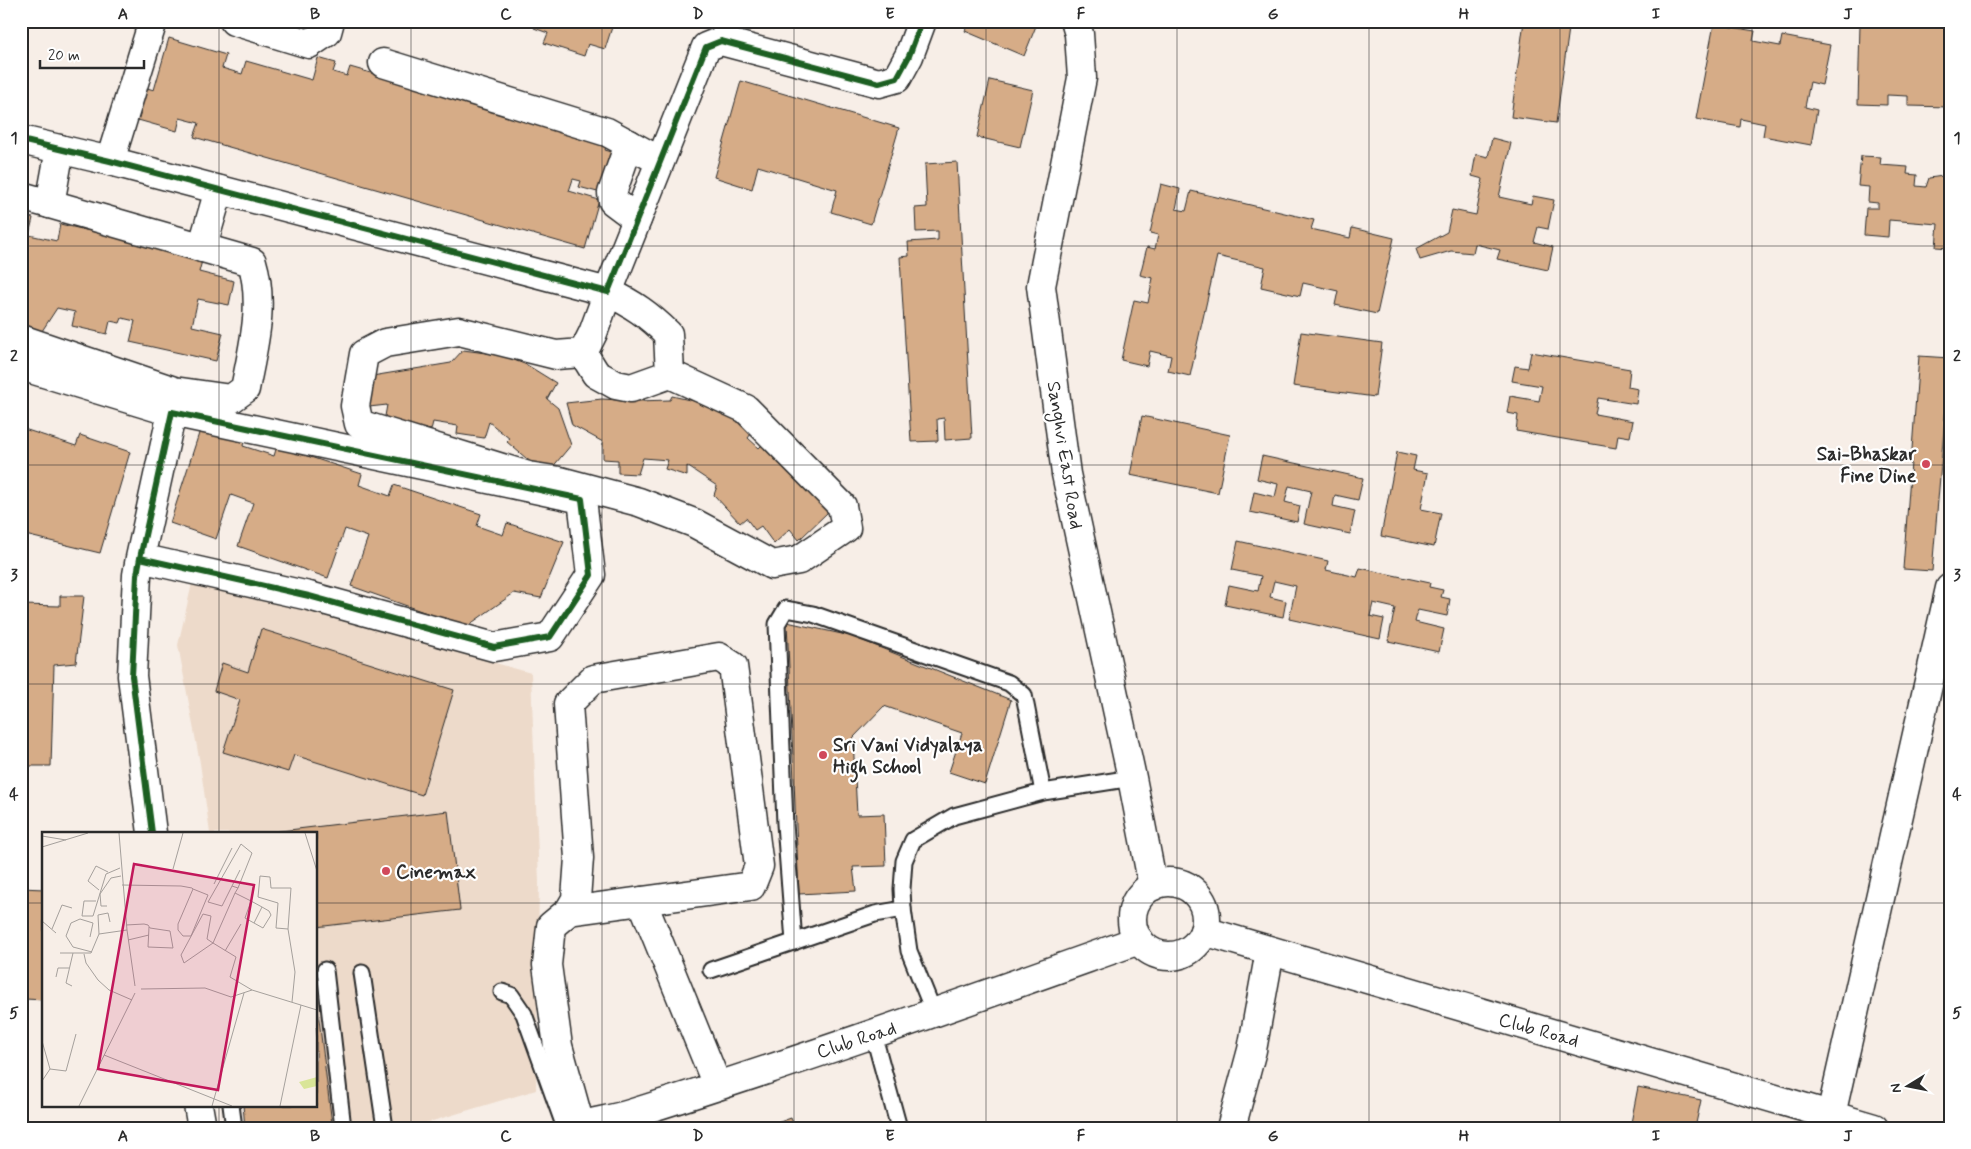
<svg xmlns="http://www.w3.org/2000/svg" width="1971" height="1149" font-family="Mynerve,sans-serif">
<rect width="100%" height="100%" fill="#f7eee7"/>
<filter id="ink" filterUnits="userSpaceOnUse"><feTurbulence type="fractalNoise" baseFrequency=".02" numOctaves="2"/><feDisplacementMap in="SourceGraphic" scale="10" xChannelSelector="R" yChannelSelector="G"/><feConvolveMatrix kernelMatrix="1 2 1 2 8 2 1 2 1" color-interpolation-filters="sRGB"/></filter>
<g filter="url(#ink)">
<path fill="#eddaca" d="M193 579 531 673 539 882 536 1090 409 1128H252L316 1105V833H210L200 763 178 645Z"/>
<g fill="#d6ac87" stroke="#2b2b2b">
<path d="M536 21H614L605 49 588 44 584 56 544 43 548 33 534 28Z"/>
<path d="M969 21H1038L1024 56 965 31Z"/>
<path d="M1524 21H1570L1556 123 1511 117Z"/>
<path d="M1714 24 1755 31 1753 41 1780 46 1782 36 1830 45 1822 85 1810 82 1805 107 1817 110 1811 145 1763 136 1765 124 1741 119 1740 127 1696 119Z"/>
<path d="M1860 24 1950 27V107L1908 106V96L1887 95V105L1858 104Z"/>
<path d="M169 38 226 55 222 68 242 74 246 61 312 80 318 58 336 63 333 72 347 76 350 67 608 141 605 150 612 152 601 193 579 187 581 181 573 179 569 191 599 200 585 249 194 137 199 123 180 118 177 131 131 118 140 86 154 90Z"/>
<path d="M990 80 1033 90 1020 147 977 137Z"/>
<path d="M741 81 899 128 871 224 831 212 837 190 758 166 752 189 714 177Z"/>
<path d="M1492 138 1511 143 1499 197 1531 204 1533 196 1554 200 1548 229 1538 227 1534 242 1553 247 1548 270 1497 259 1500 250 1475 244 1473 253 1451 251 1420 260 1416 249 1447 232 1452 210 1476 215 1483 179 1472 176 1476 154 1488 157Z"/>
<path d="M1861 156 1881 157 1880 165 1908 167 1907 174 1917 175 1916 186 1926 187 1929 178 1950 175V248L1936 247 1938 224 1889 220 1888 237 1864 235 1866 208H1878V203L1868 202 1869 187 1858 186Z"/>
<path d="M957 162 972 438 945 440 944 418 937 419 938 441 911 442 900 257 909 256 908 242 938 240V231L916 232 915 208 927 207 925 164Z"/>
<path d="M1161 184 1180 189 1176 209 1186 211 1191 191 1314 220 1311 229 1350 238 1352 228 1394 238 1377 314 1335 305 1338 291 1303 283 1300 296 1261 287 1265 267 1217 256 1190 376 1168 371 1171 356 1150 351 1147 366 1121 360 1134 300 1148 303 1153 278 1140 275 1147 247 1155 249 1158 235 1150 233Z"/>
<path d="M21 215 33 218 29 235 57 241 60 224 203 257 199 272 234 281 229 305 198 299 192 326 223 333 216 361 130 342 135 321 122 318 120 323 110 321 107 334 72 326 75 312 57 308 42 331 21 324Z"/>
<path d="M1301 332 1382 343 1375 397 1293 386Z"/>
<path d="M463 350 501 355 527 365 556 383 547 399 558 408 571 445 546 475 507 442 510 439 489 422 484 438 457 434 458 426 433 422 431 430 384 422 387 405 369 407 366 377 451 363Z"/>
<path d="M1531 352 1630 369 1628 387 1638 389 1636 404 1598 398 1595 414 1633 421 1630 437 1618 435 1616 448 1516 431 1518 415 1507 413 1510 396 1539 401 1542 386 1512 381 1515 366 1528 368Z"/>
<path d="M1919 356 1950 358 1932 571 1903 569Z"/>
<path d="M672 396 721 407 754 430 748 438 759 448 763 444 828 512 799 540 790 529 774 544 761 526 755 530 746 518 740 523 714 495 717 486 687 466V476L665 469 668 460 643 458 638 474 618 473V460L603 459V442L572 425 566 403 602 399 637 401 670 400Z"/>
<path d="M1142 416 1230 435 1218 493 1130 475Z"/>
<path d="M203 421 245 436 243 446 274 456 277 446 362 474 359 485 390 496 394 485 481 514 477 526 503 535 507 523 564 542 541 598 514 593 466 627 351 586 368 537 345 529 328 578 238 546 253 503 231 495 216 539 170 523Z"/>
<path d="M21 428 76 446 80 435 130 452 100 553 21 534Z"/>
<path d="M1397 452 1416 456 1413 470 1428 473 1421 509 1441 513 1434 547 1381 536Z"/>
<path d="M1262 456 1363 478 1358 500 1335 495 1333 506 1355 511 1350 534 1304 524 1311 491 1289 486 1285 502 1300 506 1297 522 1250 512 1254 492 1275 497 1278 484 1257 479Z"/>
<path d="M1238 541 1328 561 1326 570 1357 577 1360 568 1430 583 1429 587 1443 590 1441 597 1450 599 1447 616 1418 610 1415 622 1444 629 1439 652 1388 641 1395 608 1373 603 1370 616 1384 619 1380 639 1289 619 1296 586 1274 581 1270 597 1286 601 1283 617 1225 605 1229 585 1258 591 1261 576 1232 570Z"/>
<path d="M60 596H84L76 663 54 665 51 766H21L22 605 60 606Z"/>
<path d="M787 622 851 636 1011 700 985 784 949 772 962 733 884 706 853 738 857 815 884 814 886 866 853 867 856 891 799 894Z"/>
<path d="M261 629 454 690 422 795 294 755 288 772 223 752 240 700 214 691 222 663 248 672Z"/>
<path d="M448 811 460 910 316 927V833H264Z"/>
<path d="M21 888 44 889V1000L25 999V985H21V958H25V937H21Z"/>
<path d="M316 995 332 1124 303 1128H245L243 1105H316Z"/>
<path d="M1638 1087 1701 1100 1695 1128H1667L1655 1125V1128H1630Z"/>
<path d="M791 1118 795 1128H763Z"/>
</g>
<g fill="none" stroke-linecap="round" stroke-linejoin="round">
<defs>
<g id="service">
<path d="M794 942 785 824 777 624 786 609 813 614 1009 683 1024 695 1043 792"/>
<path d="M325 970 343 1128"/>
<path d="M711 970 875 914 903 909"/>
<path d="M362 973 385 1128"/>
<path d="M502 992 511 995 524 1014 565 1128"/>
<path d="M934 1013 909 951 903 909 902 889 904 861 913 840 954 816 1043 792 1132 778"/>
<path d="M873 1033 899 1128"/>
<path d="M231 1105 234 1128"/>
</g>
<g id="minor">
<path d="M234 21 309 44 327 32 330 21"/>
<path d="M1075 21 1079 34 1082 78 1041 286 1066 474 1132 778 1153 886"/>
<path d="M383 63 607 132 660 161"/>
<path d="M21 140 110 161 608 292 706 47 721 41 879 83 897 78 909 56 922 21"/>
<path d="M629 144 612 193 613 201 637 219"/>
<path d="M110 161 153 21"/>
<path d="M21 196 50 204"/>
<path d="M202 248 219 190"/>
<path d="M608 292C633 304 649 315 668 334L670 374 746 409 842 506 846 528 799 560 772 565 694 523 639 502 560 481 528 476 359 424 355 406 364 354 385 343 459 331 556 355 583 353 593 333Z"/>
<path d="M21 339 174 391 231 399 245 389C253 347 265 305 252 262L50 204 60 149"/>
<path d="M583 353 596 374 616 385 631 388 670 374"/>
<path d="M21 366 172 412"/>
<path d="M140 558 309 596 494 647 550 637 591 575 582 499 172 412 140 558 137 575 132 676 152 833"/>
<path d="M642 901 717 1085"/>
<path d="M569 911 751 886 759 866 733 666 719 657 593 679 568 704 579 858 576 899 569 911 551 926 547 965 558 1046 580 1125"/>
<path d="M198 1105 202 1128"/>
<path d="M1831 1115 1950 588"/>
<path d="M1231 1128 1252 1050 1270 951"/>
</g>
<g id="tertiary">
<circle cx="1169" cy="919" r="37"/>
<path d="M1204 931 1874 1128"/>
<path d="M571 1128C590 1122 610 1120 630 1114 801 1061 970 1000 1139 940"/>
</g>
</defs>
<use href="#service" stroke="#2b2b2b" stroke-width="19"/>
<use href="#minor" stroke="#2b2b2b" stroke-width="31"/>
<use href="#tertiary" stroke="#2b2b2b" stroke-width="31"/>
<use href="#service" stroke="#fff" stroke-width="15"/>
<use href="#minor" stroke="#fff" stroke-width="28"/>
<use href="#tertiary" stroke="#fff" stroke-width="28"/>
<defs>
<g id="cycleway">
<path d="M21 140 110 161 608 292 706 47 721 41 879 83 897 78 909 56 922 21"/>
<path d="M140 558 309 596 494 647 550 637 591 575 582 499 172 412 140 558 137 575 132 676 152 833"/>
</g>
</defs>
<use href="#cycleway" stroke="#fff" stroke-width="9"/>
<use href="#cycleway" stroke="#1b5e20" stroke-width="6"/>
</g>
</g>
<path fill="none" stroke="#2b2b2b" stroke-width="1" stroke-opacity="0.55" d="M219 21V833M411 21V1128M602 21V1128M794 21V1128M986 21V1128M1177 21V1128M1369 21V1128M1560 21V1128M1752 21V1128M21 246H1950M21 465H1950M21 684H1950M21 903H44M316 903H1950M219 1105V1128"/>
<g fill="#d1495b" stroke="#fff" stroke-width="2">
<circle cx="1926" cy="464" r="5"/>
<circle cx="823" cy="755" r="5"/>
<circle cx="386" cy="871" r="5"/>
</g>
<g text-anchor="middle" stroke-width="4.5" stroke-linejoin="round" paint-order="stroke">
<g font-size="19" font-weight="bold" fill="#2b2b2b" stroke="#fff" text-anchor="start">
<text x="1916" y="460" text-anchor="end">Sai-Bhaskar<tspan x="1916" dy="22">Fine Dine</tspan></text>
<text x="833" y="751">Sri Vani Vidyalaya<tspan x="833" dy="22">High School</tspan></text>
<text x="396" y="878">Cinemax</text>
</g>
<g font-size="19" fill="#2b2b2b" stroke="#fff">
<text transform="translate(1066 455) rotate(81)" y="7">Sanghvi East Road</text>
<text transform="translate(1539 1029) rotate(16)" y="7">Club Road</text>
<text transform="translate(856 1039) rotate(-18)" y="7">Club Road</text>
</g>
</g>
<g transform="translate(42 832)">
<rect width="275" height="275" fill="#f7eee7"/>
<path d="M275 245V254L262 257 257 250Z" fill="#d9e598"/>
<path fill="none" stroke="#a5a09c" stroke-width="1" d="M77 1 85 98 93 154M263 1 275 39M0 4 24 8M0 15 46 1M131 37 141 1M172 52 190 16M80 53 139 54 150 56 151 57 166 63 149 104H141L136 98V92L151 57M190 54 198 38M196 56 190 54 180 74 166 70 199 12 210 21 196 56 193 61 171 111 194 125 188 145 210 158M57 58 46 49 54 34 66 40M193 61 209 69 220 75 227 79 229 83 221 96 203 86 209 69M54 69H42L40 84H51L64 42 78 36M65 74H59L58 62 69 46 79 44M161 82 169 84 165 107 171 111 142 131 139 123ZM0 89 14 101M212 91 220 75M84 93 102 92 106 93 108 96 128 99 131 116 106 115 107 95M10 97 20 73 30 76M246 97 234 96 236 71 216 65 218 44 228 45 229 56H249L246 97 253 140 250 170M57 102 56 83 66 81 68 90M48 105 51 91 38 87 29 91 24 104 31 115 50 120M86 108 107 103M183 119 199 92M18 121H49L57 102 85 98M42 122 44 131 56 148 67 158 90 168M14 145 16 136H27M30 154 24 151 31 121M99 157 163 156 189 165 210 158 275 178M274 196 275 215M0 209 8 237 0 249M62 223 190 274M8 237 24 239 34 202M37 274 93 161M170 274 202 161M238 274 259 173"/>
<path fill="#c2185b" fill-opacity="0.15" stroke="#c2185b" stroke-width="2.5" d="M92 32 212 53 176 258 56 237Z"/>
<rect width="275" height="275" fill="none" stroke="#2b2b2b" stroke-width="2.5"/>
</g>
<rect width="1971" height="1149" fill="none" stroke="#fff" stroke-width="55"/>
<g transform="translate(1908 1086) rotate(260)" stroke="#ffffff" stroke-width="4" paint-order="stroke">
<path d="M0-4L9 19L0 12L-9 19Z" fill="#2b2b2b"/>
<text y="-8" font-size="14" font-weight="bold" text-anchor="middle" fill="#2b2b2b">N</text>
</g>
<path d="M40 60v8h104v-8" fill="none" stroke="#2b2b2b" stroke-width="2.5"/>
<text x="48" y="60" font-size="15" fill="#2b2b2b" stroke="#ffffff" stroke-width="4" paint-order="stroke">20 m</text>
<rect x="28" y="28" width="1916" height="1094" fill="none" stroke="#2b2b2b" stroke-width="2"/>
<g font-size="16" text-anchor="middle" font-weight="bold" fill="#2b2b2b">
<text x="123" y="19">A</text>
<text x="315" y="19">B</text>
<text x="506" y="19">C</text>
<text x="698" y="19">D</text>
<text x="890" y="19">E</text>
<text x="1081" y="19">F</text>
<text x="1273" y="19">G</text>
<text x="1464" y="19">H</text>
<text x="1656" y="19">I</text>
<text x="1848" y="19">J</text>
<text x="14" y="143">1</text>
<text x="1957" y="143">1</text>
<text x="14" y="361">2</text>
<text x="1957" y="361">2</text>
<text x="14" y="580">3</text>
<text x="1957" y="580">3</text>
<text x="14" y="799">4</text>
<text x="1957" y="799">4</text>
<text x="14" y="1018">5</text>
<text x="1957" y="1018">5</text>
<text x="123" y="1141">A</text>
<text x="315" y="1141">B</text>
<text x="506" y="1141">C</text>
<text x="698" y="1141">D</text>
<text x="890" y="1141">E</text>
<text x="1081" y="1141">F</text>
<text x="1273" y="1141">G</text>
<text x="1464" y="1141">H</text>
<text x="1656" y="1141">I</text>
<text x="1848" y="1141">J</text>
</g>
</svg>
